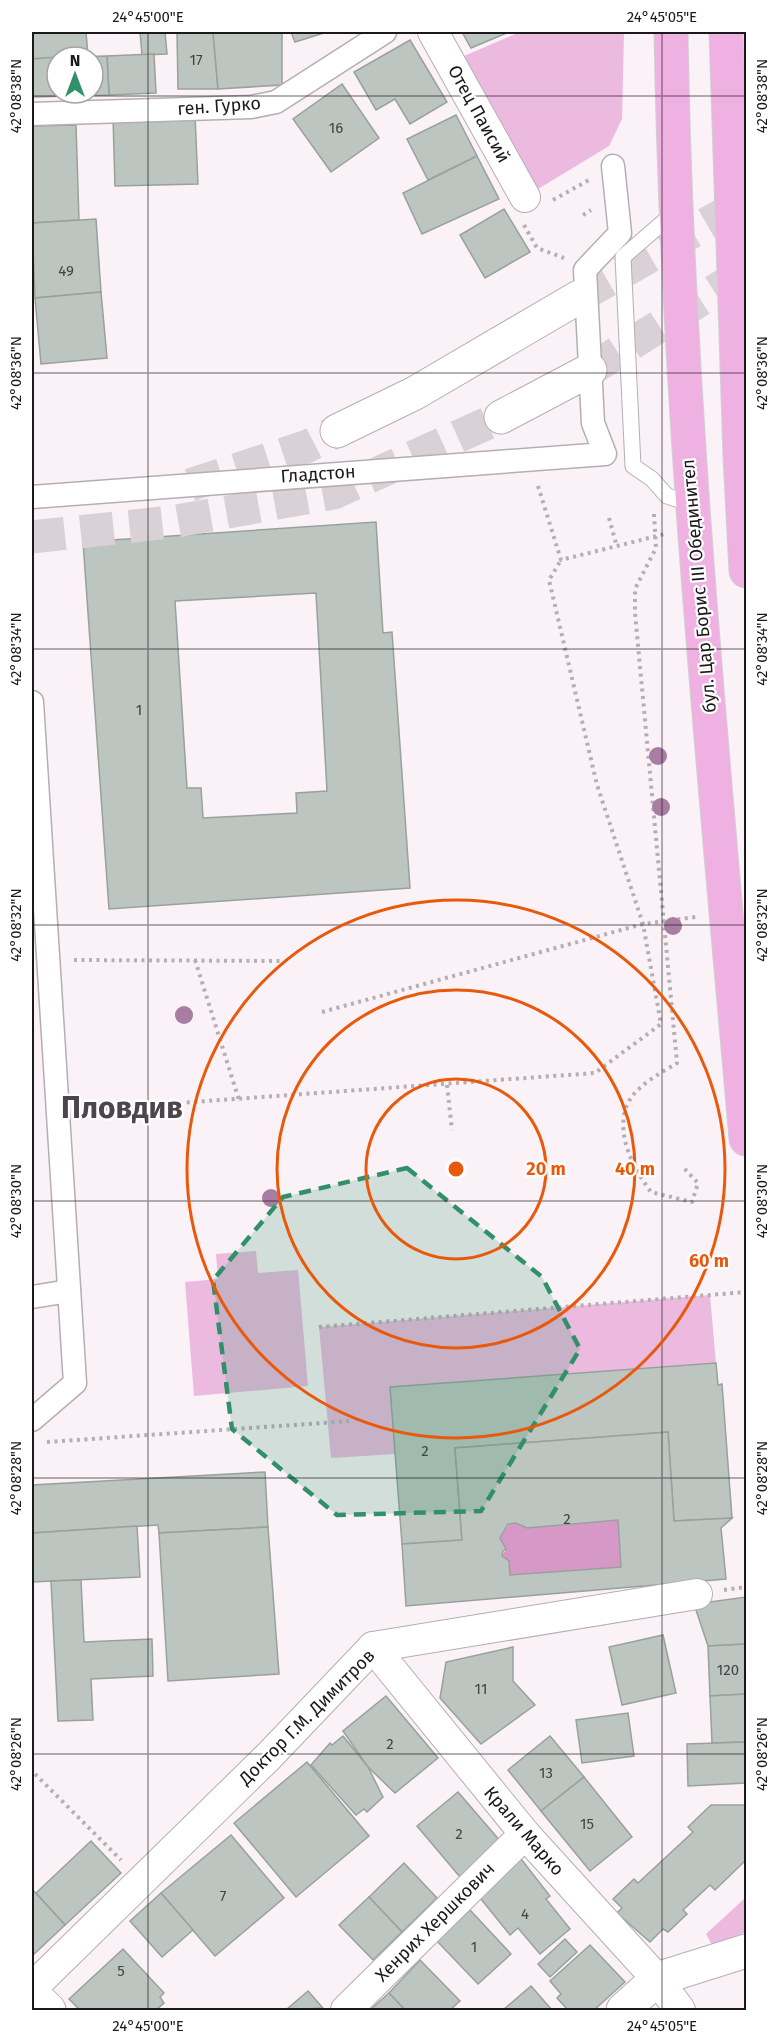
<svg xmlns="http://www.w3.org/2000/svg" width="778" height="2042" font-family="'Fira Sans',sans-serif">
<rect width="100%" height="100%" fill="#faf2f7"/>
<g fill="#ecbadf">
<path d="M520 32H624L622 119 609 146 525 197 450 62Z"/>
<path d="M256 1251 258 1273 298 1270 308 1386 194 1396 185 1282 218 1279 216 1254Z"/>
<path d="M710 1295 716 1363 391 1387 395 1454 331 1458 319 1327Z"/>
<path d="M746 1897V1932L712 1945 706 1934Z"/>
</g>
<path fill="#d698c7" d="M618 1520 621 1567 510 1575 509 1561 502 1556 506 1549 500 1538 509 1524 516 1523 527 1528Z"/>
<g fill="#bcc5c0" stroke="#98a19c" stroke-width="1.5" fill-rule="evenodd">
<path d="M32 32H86L88 56 32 59Z"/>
<path d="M140 32H165L167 54 142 55Z"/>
<path d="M177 32H213L218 89H178Z"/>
<path d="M213 32H282V85L218 89Z"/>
<path d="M291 32H327L295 42Z"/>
<path d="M462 32H509L471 48Z"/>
<path d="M410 40 447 102 410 124 395 99 376 110 354 72Z"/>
<path d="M154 54 156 93 109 95 107 56Z"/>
<path d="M107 56 109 95 32 97V59L57 57V93H93V57H66Z"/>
<path d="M342 84 379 138 331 172 293 119Z"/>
<path d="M456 115 477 156 428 180 407 139Z"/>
<path d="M195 116 198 184 115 186 113 118Z"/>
<path d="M76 125 79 220 32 223V126Z"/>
<path d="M477 156 499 199 422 234 403 193Z"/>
<path d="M504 209 530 252 485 278 460 235Z"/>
<path d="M96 219 101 292 35 298 32 223Z"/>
<path d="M101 292 107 358 41 364 35 298Z"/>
<path d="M376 522 383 633 392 632 410 888 109 909 83 542ZM316 593 327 791 296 793 297 813 203 818 201 788H187L175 601Z"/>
<path d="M716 1363 718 1385 722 1384 732 1518 674 1521 668 1432 455 1448 462 1540 402 1544 390 1387Z"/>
<path d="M668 1432 674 1521 732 1518 721 1528 726 1579 406 1606 402 1544 462 1540 455 1448ZM618 1520 621 1567 510 1575 509 1561 502 1556 503 1551 506 1549 500 1538 508 1524 516 1523 527 1528Z"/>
<path d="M265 1472 268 1527 159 1533 158 1525 32 1533V1485Z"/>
<path d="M137 1526 140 1577 32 1582V1533Z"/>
<path d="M268 1527 279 1674 168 1681 159 1533Z"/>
<path d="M81 1580 84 1642 152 1639 153 1676 91 1679 93 1720 58 1721 51 1581Z"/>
<path d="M746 1597V1644L708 1646 694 1604Z"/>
<path d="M663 1635 676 1693 622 1705 609 1647Z"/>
<path d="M746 1644V1694L710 1696 708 1646Z"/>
<path d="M513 1647V1681L535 1705 481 1744 440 1698 446 1662Z"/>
<path d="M746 1694V1742L712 1743 710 1696Z"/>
<path d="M386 1696 438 1758 395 1793 368 1767 343 1731Z"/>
<path d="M628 1713 634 1756 582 1763 576 1720Z"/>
<path d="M343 1736 368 1767 383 1797 367 1812 364 1809 356 1815 311 1765 330 1743 332 1745Z"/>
<path d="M550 1736 584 1777 541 1811 508 1770Z"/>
<path d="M746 1742V1783L688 1786 687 1744Z"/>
<path d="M307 1762 369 1836 296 1897 234 1823Z"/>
<path d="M584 1777 632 1837 590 1871 541 1811Z"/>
<path d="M458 1792 501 1842 460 1877 417 1826Z"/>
<path d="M711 1805H746V1860L715 1890 710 1885 683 1910 687 1914 668 1932 663 1929 650 1942 617 1913 622 1908 613 1899 634 1879 638 1883 693 1832 688 1827Z"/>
<path d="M231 1835 284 1898 215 1956 161 1893Z"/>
<path d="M91 1841 121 1873 65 1925 36 1893Z"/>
<path d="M521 1859 550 1896 546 1899 570 1929 540 1954 518 1928 510 1935 477 1894Z"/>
<path d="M404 1863 437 1898 402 1932 369 1897Z"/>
<path d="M32 1889 65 1925 32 1956Z"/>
<path d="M161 1893 193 1930 162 1957 130 1921Z"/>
<path d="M369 1897 402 1932 373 1960 339 1925Z"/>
<path d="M470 1910 511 1954 478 1984 437 1941Z"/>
<path d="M565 1939 577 1952 550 1977 538 1964Z"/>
<path d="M590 1945 625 1982 594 2010H568L557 1998 561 1994 550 1981Z"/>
<path d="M123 1949 164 1993 160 1997 164 2003 156 2010H80L69 1999Z"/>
<path d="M420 1960 460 2001 450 2010H405L389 1993Z"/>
<path d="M531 1986 552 2010H503Z"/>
<path d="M308 1991 323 2008 286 2010Z"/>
<path d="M389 1993 405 2010H370Z"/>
</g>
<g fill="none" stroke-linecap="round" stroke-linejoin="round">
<g stroke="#d9d1d6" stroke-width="33" stroke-dasharray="33 16" stroke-linecap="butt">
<path d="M579 297 746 201"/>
<path d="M590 370 746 271"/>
<path d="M190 485 308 446 337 431"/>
<path d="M32 537 171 522 334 493 501 417"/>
</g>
<defs>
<path id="service" d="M676 211 623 257 633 466 652 479 667 496 692 504"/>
<g id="pedestrian">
<path d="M32 114 251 107 276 102 385 32"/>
<path d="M32 497 605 454 593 423 585 270 620 233 613 166"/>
<path d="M32 702 75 1383 32 1420"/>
<path d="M32 1297 69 1291"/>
</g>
<g id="minor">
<path d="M433 32 525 197"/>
<path d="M373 1647 525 1834 657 1979 680 2010"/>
<path d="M32 1988 269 1756 373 1647 697 1594"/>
<path d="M346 2010 525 1834"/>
</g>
<g id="tertiary">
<path d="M32 1993 49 2010"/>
<path d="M623 2010 657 1979 746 1951"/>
</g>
<g id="secondary">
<path d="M501 417 590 370"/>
<path d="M337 431 415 393 579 297"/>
</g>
<g id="primary">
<path d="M671 32C677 402 714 771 746 1139"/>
<path d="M726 32 740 457 746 571"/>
</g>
</defs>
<use href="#service" stroke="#b6aeb3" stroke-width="17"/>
<use href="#pedestrian" stroke="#b6aeb3" stroke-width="25"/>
<use href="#minor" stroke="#b6aeb3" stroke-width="32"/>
<use href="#tertiary" stroke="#b6aeb3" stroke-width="35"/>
<use href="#secondary" stroke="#b6aeb3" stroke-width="35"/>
<use href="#primary" stroke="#d2d1d1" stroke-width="35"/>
<g stroke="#b5afb3" stroke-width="4" stroke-dasharray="3 4.5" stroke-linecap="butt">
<path d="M553 200 589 180"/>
<path d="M583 215 591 210"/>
<path d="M524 225 537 248 564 258"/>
<path d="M538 486 561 560 665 534"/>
<path d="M654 514 656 548 635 589V613L677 1063C661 1073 635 1086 627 1105 615 1135 634 1169 651 1192L692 1202 698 1183 682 1166"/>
<path d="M609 518 617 547"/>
<path d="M74 960 281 961"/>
<path d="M195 960 239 1100"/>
<path d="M322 1012 643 924 696 917"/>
<path d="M447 1085 452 1130"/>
<path d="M82 1110 595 1073 661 1024 643 924 597 785 549 580 561 560"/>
<path d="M319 1327 746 1292"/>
<path d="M47 1442 351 1421"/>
<path d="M724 1590 746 1587"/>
<path d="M35 1774 121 1860"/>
</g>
<use href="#service" stroke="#fff" stroke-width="15"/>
<use href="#pedestrian" stroke="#fff" stroke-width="22"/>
<use href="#minor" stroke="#fff" stroke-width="30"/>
<use href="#tertiary" stroke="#fff" stroke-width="33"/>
<use href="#secondary" stroke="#fff" stroke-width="33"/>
<use href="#primary" stroke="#efb0e2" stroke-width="33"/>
</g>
<g fill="#a97da1">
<circle cx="658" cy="756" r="9"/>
<circle cx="661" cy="807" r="9"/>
<circle cx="673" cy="926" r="9"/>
<circle cx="184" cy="1015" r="9"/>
<circle cx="271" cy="1198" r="9"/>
</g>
<path fill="#319069" fill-opacity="0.2" stroke="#319069" stroke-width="4.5" stroke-dasharray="12 8" stroke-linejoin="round" d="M407 1168 542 1277 580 1349 481 1511 337 1515 232 1429 213 1280 283 1197Z"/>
<path fill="none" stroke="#1c191b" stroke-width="1.5" stroke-opacity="0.45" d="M148 32V2010M662 32V2010M32 96H746M32 373H746M32 649H746M32 925H746M32 1201H746M32 1478H746M32 1754H746"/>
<g fill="none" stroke="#e8590c" stroke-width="3">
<circle cx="456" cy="1169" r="90"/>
<circle cx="456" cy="1169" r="179"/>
<circle cx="456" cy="1169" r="269"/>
</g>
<g text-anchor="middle" stroke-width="4.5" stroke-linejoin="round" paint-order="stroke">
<g font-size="15" fill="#444">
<text x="196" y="65">17</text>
<text x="336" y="133">16</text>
<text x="66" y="276">49</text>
<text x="139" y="715">1</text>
<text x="425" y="1456">2</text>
<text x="567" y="1524">2</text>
<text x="728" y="1675">120</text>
<text x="481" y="1694">11</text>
<text x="390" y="1749">2</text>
<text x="546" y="1778">13</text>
<text x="587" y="1829">15</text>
<text x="459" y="1839">2</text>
<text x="223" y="1901">7</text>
<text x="525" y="1919">4</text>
<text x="474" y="1952">1</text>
<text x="121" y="1976">5</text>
</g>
<g font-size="18" fill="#1c191b" stroke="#fff">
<text transform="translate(219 106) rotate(-4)" y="6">ген. Гурко</text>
<text transform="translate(479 114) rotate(61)" y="6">Отец Паисий</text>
<text transform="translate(318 474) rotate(-4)" y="6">Гладстон</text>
<text transform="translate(699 586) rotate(-95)" y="6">бул. Цар Борис III Обединител</text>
<text transform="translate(307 1717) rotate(-45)" y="6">Доктор Г.М. Димитров</text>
<text transform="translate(524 1831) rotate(49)" y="6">Крали Марко</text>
<text transform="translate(435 1922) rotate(-45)" y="6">Хенрих Хершкович</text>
</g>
<g font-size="30" font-weight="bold" fill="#4c454a" stroke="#fff">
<text x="122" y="1118">Пловдив</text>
</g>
</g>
<circle cx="456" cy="1169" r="9" fill="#e8590c" stroke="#fff" stroke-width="3"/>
<g font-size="18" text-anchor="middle" font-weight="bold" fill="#e8590c" stroke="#fff" stroke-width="4.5" stroke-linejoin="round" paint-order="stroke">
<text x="546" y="1175">20 m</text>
<text x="635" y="1175">40 m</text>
<text x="709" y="1267">60 m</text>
</g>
<rect width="778" height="2042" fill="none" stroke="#ffffff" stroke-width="66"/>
<g transform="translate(75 75)"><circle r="28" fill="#ffffff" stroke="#a4a3a4" stroke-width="1.5"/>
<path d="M0-4.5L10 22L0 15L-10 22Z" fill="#319069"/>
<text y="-9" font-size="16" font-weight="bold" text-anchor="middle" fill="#1c191b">N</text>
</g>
<rect x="33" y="33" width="712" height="1976" fill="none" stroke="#1c191b" stroke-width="2"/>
<g font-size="15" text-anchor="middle" fill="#1c191b">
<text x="148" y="22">24°45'00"E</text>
<text x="662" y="22">24°45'05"E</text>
<text transform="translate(16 96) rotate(-90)" y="5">42°08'38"N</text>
<text transform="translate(762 96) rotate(-90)" y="5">42°08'38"N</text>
<text transform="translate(16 373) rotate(-90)" y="5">42°08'36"N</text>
<text transform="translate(762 373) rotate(-90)" y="5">42°08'36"N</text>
<text transform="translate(16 649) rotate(-90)" y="5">42°08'34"N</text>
<text transform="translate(762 649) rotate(-90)" y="5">42°08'34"N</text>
<text transform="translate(16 925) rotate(-90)" y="5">42°08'32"N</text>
<text transform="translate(762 925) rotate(-90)" y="5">42°08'32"N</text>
<text transform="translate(16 1201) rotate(-90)" y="5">42°08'30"N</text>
<text transform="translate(762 1201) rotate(-90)" y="5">42°08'30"N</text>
<text transform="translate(16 1478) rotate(-90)" y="5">42°08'28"N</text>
<text transform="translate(762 1478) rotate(-90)" y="5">42°08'28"N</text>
<text transform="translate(16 1754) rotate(-90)" y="5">42°08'26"N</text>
<text transform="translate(762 1754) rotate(-90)" y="5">42°08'26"N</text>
<text x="148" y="2031">24°45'00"E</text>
<text x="662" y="2031">24°45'05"E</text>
</g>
</svg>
